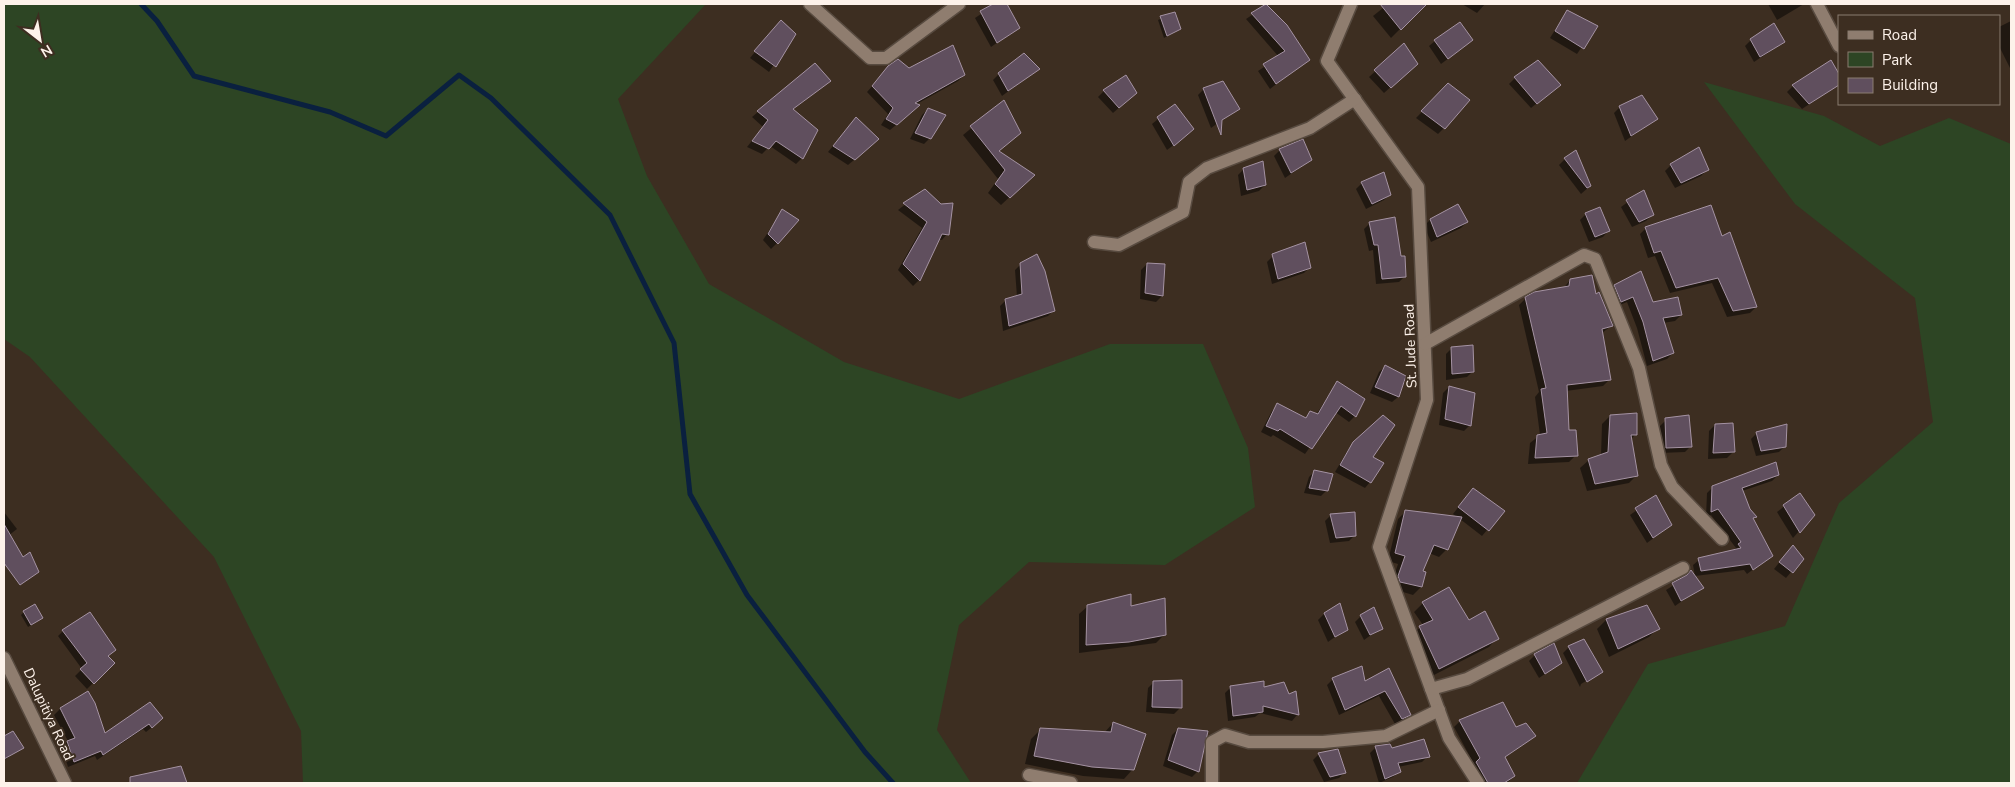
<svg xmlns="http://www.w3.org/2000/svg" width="2015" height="787" font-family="'Nunito Sans',sans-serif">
<rect width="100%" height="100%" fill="#3d2e21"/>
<g fill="#2d4524">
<path d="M4 4H706L618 99 647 176 709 284 844 362 959 399 1110 344H1203L1248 448 1255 507 1165 565 1029 562 959 625 937 730 971 783H303L301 731 214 557 30 357 4 339Z"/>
<path d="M1704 82 1824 116 1880 146 1949 118 2011 144V783H1577L1648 664 1785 626 1839 503 1933 422 1915 298 1795 204Z"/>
</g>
<g fill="#0007">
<path d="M996 4H1006L1018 28 991 47 975 18Z"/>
<path d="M1388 4H1425L1391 38 1373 16Z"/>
<path d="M1462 4H1485L1477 13Z"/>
<path d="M1768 4H1804L1777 20Z"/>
<path d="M1267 5 1308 59 1270 89 1258 71 1279 57 1246 19Z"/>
<path d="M1567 11 1596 26 1577 54 1550 38Z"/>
<path d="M1174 13 1176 31 1164 38 1158 20Z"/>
<path d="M2011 21V70L1999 46V27Z"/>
<path d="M775 28 794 34 769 72 750 58Z"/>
<path d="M1751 40 1784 42 1754 62 1745 46Z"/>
<path d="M1435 41 1465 46 1441 64 1429 46Z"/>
<path d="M1404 45 1410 70 1384 93 1369 77Z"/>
<path d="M889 67 909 69 964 75 958 81 915 105 913 111 890 130 881 125 888 114 867 92Z"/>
<path d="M1038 69 1002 96 993 80 999 74Z"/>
<path d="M1515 78 1559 85 1531 108 1509 84Z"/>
<path d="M829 81 792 110 802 158 796 164 770 146 762 154 747 147 763 127 752 117 758 112Z"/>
<path d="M1839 84 1802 109 1787 92 1793 86Z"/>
<path d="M1448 85 1444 128 1438 134 1416 118Z"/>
<path d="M1204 89 1238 109 1211 128 1198 95Z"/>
<path d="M1104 91 1129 99 1113 113 1098 97Z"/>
<path d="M1003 102 998 151 1026 182 1001 205 988 193 998 179 963 135Z"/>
<path d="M1175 105 1187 135 1167 150 1152 124Z"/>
<path d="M1620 107 1656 119 1625 141 1614 113Z"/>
<path d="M928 109 930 138 924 144 910 139 922 115Z"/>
<path d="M851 124 872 145 848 165 828 152Z"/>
<path d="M1280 150 1311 160 1285 178 1274 156Z"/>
<path d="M1565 159 1590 186 1581 194 1559 165Z"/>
<path d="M1671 165 1707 170 1701 176 1675 188 1665 171Z"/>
<path d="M1244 169 1265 185 1259 191 1241 196 1238 175Z"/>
<path d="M1384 174 1390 194 1384 200 1366 209 1356 189 1362 183Z"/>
<path d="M924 190 947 234 942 240 938 239 919 280 913 286 898 270 922 228 898 210Z"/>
<path d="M1643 191 1652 215 1646 221 1632 227 1621 207Z"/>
<path d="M1599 208 1608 231 1603 237 1589 242 1580 220 1586 214Z"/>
<path d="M782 211 777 243 771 249 763 240Z"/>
<path d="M1430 220 1467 222 1461 228 1431 242 1424 226Z"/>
<path d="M1370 223 1405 276 1399 282 1376 284 1373 250 1369 251 1364 229Z"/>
<path d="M1646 228 1721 237 1756 307 1750 313 1727 317 1712 283 1670 293 1655 256 1648 258 1640 234Z"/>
<path d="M1273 256 1310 267 1304 273 1272 284 1267 262Z"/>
<path d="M1021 264 1054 310 1048 316 1003 331 1000 306 1006 300 1017 297 1015 270Z"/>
<path d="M1147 264 1164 265 1162 296 1156 302 1140 299 1141 270Z"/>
<path d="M1570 280 1595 295 1611 326 1602 333 1610 379 1603 386 1566 391 1568 432 1576 455 1569 462 1528 464 1530 443 1540 435 1535 397 1539 392 1519 305 1526 298 1563 289Z"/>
<path d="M1615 286 1681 315 1675 321 1663 323 1673 353 1667 359 1647 366 1637 328 1627 302 1615 307 1609 292Z"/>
<path d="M1452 348 1473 371 1467 377 1446 380V354Z"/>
<path d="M1385 367 1404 377 1398 397 1392 402 1370 393 1379 372Z"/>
<path d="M1337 383 1355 416 1349 422 1335 412 1305 454 1273 435 1271 437 1261 432 1272 411 1278 405 1305 419 1310 413 1316 415Z"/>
<path d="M1449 387 1470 425 1464 431 1439 425 1443 393Z"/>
<path d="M1610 416 1636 434 1631 439 1637 475 1629 483 1587 491 1580 468 1589 460 1601 456 1602 424Z"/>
<path d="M1666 420 1691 446 1685 452 1660 453V426Z"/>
<path d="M1715 425 1733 452 1727 458 1708 459 1709 431Z"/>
<path d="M1757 433 1785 446 1779 452 1756 456 1751 439Z"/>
<path d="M1354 443 1371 458 1370 482 1365 488 1335 472 1348 450Z"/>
<path d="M1315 471 1327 490 1321 496 1304 493 1309 477Z"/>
<path d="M1778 475 1772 481 1742 491 1749 510 1755 517 1752 519 1771 556 1747 574 1744 570 1695 576 1693 565 1699 560 1732 551 1736 548 1711 515 1706 517 1707 493 1713 487Z"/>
<path d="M1800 494 1813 515 1793 538 1777 512Z"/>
<path d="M1467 496 1503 511 1482 536 1460 519 1447 549 1439 557 1429 553 1421 572V587L1413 595 1393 589 1391 585 1398 564 1388 561 1398 519 1406 511 1458 518 1453 514Z"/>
<path d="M1655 497 1671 525 1647 543 1630 515Z"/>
<path d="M4 512 17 529 4 539Z"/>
<path d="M1331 515 1355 535 1349 541 1330 543 1325 521Z"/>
<path d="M1787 553 1802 559 1786 578 1774 569Z"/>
<path d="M1685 578 1702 587 1675 606 1666 590Z"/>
<path d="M1423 603 1469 622 1497 638 1489 647 1430 677 1411 635 1423 625 1414 612Z"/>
<path d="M1088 606 1129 608 1164 635 1156 643 1079 653V614Z"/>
<path d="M1646 606 1658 628 1649 637 1609 657 1597 629 1606 620Z"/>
<path d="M24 612 42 618 28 627 21 615Z"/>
<path d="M1324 614 1346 629 1328 642 1318 620Z"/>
<path d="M1361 616 1381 628 1364 640 1355 622Z"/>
<path d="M63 631 107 656 113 663 87 689 75 676 82 669 58 636Z"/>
<path d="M1569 647 1601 672 1581 684 1580 687 1563 653Z"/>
<path d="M1535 655 1561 663 1539 678 1529 661Z"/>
<path d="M1388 670 1409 714 1404 720 1395 724 1379 696 1339 715 1327 685 1333 679 1364 682Z"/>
<path d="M1154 682 1180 708 1174 714 1146 712 1148 688Z"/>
<path d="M1231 687 1262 689 1288 695 1295 693 1297 715 1292 721 1260 713 1255 717 1228 721 1225 693Z"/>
<path d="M150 704 156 724 146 732 143 729 97 760 95 756 68 767 62 748 68 741 54 715 60 709 104 735Z"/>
<path d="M1460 721 1516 728 1535 736 1504 758 1514 776 1508 782 1479 783 1470 768 1474 764 1454 727Z"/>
<path d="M1113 723 1133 769 1124 779 1083 776 1025 764 1031 739 1040 730 1104 733Z"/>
<path d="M1178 729 1198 771 1192 777 1163 766 1172 735Z"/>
<path d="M13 733 22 748 4 760V738Z"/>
<path d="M1376 747 1391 749 1428 756 1422 762 1398 767 1399 771 1393 777 1379 783 1370 753Z"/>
<path d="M1319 754 1345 772 1339 778 1324 782 1313 760Z"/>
</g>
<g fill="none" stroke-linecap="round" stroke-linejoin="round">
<path stroke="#0a203f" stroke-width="5" d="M141 4 157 21 194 76 330 112 386 136 459 75 491 98 610 215 674 343 690 494 747 595 865 752 893 783"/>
</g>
<g fill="#604f5e" stroke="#a593a3">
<path d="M993 4H1007L1020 28 997 43 980 11Z"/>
<path d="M1266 4 1287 25 1310 60 1276 84 1263 64 1285 51 1251 13Z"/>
<path d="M1380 4H1427L1401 30Z"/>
<path d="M1567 10 1598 26 1584 49 1555 31Z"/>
<path d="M1175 12 1181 29 1167 36 1160 16Z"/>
<path d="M781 20 796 34 776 67 754 51Z"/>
<path d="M1460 22 1473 40 1448 59 1434 40Z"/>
<path d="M1774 23 1785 42 1760 57 1750 39Z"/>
<path d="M1404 43 1418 64 1391 88 1374 70Z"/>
<path d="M953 45 965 75 915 103 920 105 897 125 886 119 893 108 872 86 888 66 898 59 909 68Z"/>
<path d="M1024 53 1040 69 1008 91 998 73Z"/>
<path d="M1538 60 1561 85 1537 104 1514 77Z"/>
<path d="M1831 60 1839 74V85L1809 104 1792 85Z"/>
<path d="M815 63 831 81 793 109 818 130 803 159 776 141 769 149 752 141 768 120 757 111Z"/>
<path d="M1126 75 1137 93 1119 108 1103 90Z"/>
<path d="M1223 81 1240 109 1222 120 1221 135 1203 88Z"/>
<path d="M1448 83 1470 100 1445 129 1421 111Z"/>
<path d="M1642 95 1658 119 1631 136 1619 106Z"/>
<path d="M1004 100 1021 133 999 151 1035 175 1010 198 995 184 1005 170 970 126Z"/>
<path d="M1175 104 1194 129 1174 146 1157 117Z"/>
<path d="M928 108 946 115 931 139 915 133Z"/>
<path d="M856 117 879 139 855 160 833 146Z"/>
<path d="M1303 139 1312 160 1291 173 1279 149Z"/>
<path d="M1699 147 1709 170 1681 183 1670 164Z"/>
<path d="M1576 150 1591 186 1587 188 1564 158Z"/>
<path d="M1263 161 1266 185 1247 190 1243 168Z"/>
<path d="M1384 172 1391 195 1372 204 1361 182Z"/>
<path d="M925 189 941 204 953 203 949 235 942 234 920 281 903 264 927 222 903 203Z"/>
<path d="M1644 190 1654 215 1639 222 1626 200Z"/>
<path d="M1458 204 1468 222 1437 237 1430 219Z"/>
<path d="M1711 205 1722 236 1730 232 1757 307 1733 311 1718 278 1676 288 1661 251 1654 253 1645 227Z"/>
<path d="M1600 207 1610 231 1595 237 1585 213Z"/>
<path d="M782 209 799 220 778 244 768 234Z"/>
<path d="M1395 217 1401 256H1405L1406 277 1382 279 1378 245H1374L1369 222Z"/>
<path d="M1305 242 1311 268 1278 279 1272 254Z"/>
<path d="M1037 254 1045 271 1055 311 1009 326 1005 299 1022 294 1020 263Z"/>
<path d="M1147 263 1165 264 1163 296 1145 293Z"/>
<path d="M1641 271 1653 302 1678 297 1682 315 1663 318 1674 353 1653 361 1643 322 1633 297 1621 302 1614 285Z"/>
<path d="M1592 275 1596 294 1599 292 1613 326 1602 329 1611 380 1567 385 1569 430H1576L1578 456 1535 458 1537 435 1547 433 1541 389 1546 388 1525 297 1534 292 1569 286 1570 279Z"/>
<path d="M1473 345 1474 372 1452 374 1451 347Z"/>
<path d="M1385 365 1406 376 1399 397 1375 387Z"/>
<path d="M1337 381 1365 399 1356 417 1341 406 1312 449 1280 429 1278 431 1266 426 1277 403 1306 418 1310 411 1318 414Z"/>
<path d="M1449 386 1475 393 1471 426 1445 419Z"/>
<path d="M1637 413V435H1631L1638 476 1595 484 1588 459 1608 452 1610 415Z"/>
<path d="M1383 415 1395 425 1373 457 1384 463 1371 483 1340 465 1353 442Z"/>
<path d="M1689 415 1692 447 1666 448 1665 418Z"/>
<path d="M1733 423 1735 452 1713 453 1715 424Z"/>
<path d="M1787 424 1786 447 1761 451 1756 432Z"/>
<path d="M1776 462 1779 475 1742 488 1750 509 1757 517 1753 518 1773 556 1753 570 1750 564 1701 571 1698 558 1741 548 1738 544 1741 542 1718 509 1711 512 1712 486Z"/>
<path d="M1314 470 1333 474 1328 491 1309 488Z"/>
<path d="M1473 488 1505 511 1489 531 1458 507Z"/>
<path d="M1800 493 1815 515 1800 533 1783 505Z"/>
<path d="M1656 495 1672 525 1653 538 1635 508Z"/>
<path d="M1405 510 1462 517 1448 550 1434 545 1423 571 1426 572 1422 587 1400 582 1398 576 1405 556 1395 553Z"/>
<path d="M1355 512 1356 536 1336 538 1330 514Z"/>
<path d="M4 524 23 557 30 552 39 572 20 585 4 563Z"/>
<path d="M1793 545 1804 559 1793 573 1779 562Z"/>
<path d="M1691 570 1704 588 1681 601 1672 583 1687 575Z"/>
<path d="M1449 587 1469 620 1485 611 1499 639 1439 669 1419 626 1433 620 1422 602Z"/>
<path d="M1131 594V606L1165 598 1166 635 1129 642 1086 645 1087 605Z"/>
<path d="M1340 603 1348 630 1335 637 1324 613Z"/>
<path d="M35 604 43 618 31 625 23 611Z"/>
<path d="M1647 605 1660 629 1618 649 1606 619Z"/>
<path d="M1374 607 1383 629 1370 635 1360 615Z"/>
<path d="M90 612 116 650 108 656 115 663 94 684 80 669 87 663 62 630Z"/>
<path d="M1584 639 1603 672 1587 682 1568 646Z"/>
<path d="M1554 643 1562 663 1545 674 1534 654Z"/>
<path d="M1362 666 1365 681 1389 668 1411 715 1402 719 1385 691 1345 710 1332 678Z"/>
<path d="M1182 680V708L1152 707 1153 681Z"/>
<path d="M1264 681V687L1284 682 1289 694 1296 691 1299 715 1263 706V712L1233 716 1230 686Z"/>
<path d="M88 691 95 703 105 733 150 702 163 718 152 728 149 724 103 755 101 751 74 762 67 741 75 738 60 708Z"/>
<path d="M1503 702 1516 727 1526 723 1536 736 1505 757 1515 776 1504 783H1488L1476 762 1480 758 1459 720Z"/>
<path d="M1113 722 1146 734 1134 770 1092 767 1034 756 1040 728 1111 732Z"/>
<path d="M1178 728 1208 731 1199 772 1168 760Z"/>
<path d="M13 731 24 748 4 759V736Z"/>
<path d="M1424 739 1430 757 1398 763 1401 772 1385 779 1375 746 1390 744 1392 748Z"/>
<path d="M1338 749 1346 773 1330 777 1318 753Z"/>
<path d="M181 766 187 783H130V777Z"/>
</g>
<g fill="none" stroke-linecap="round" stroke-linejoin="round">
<defs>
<g id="street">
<path d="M810 4 870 58H886L959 4"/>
<path d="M1351 4 1327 61 1418 187 1427 400 1379 547 1449 738 1478 783"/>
<path d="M1817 4 1839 46"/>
<path d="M1094 242 1119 245 1183 212 1189 182 1207 168 1310 128 1355 99"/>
<path d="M1425 344 1584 255 1595 259 1639 368 1661 465 1672 487 1722 539"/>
<path d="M1431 689 1467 679 1683 568"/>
<path d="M1029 775 1071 783"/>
<path d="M1212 783V742L1225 735 1249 742H1323L1386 736 1439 710"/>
</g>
<path id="secondary" d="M4 658 65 783"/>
</defs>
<use href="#street" stroke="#584b40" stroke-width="15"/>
<use href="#secondary" stroke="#584b40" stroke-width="15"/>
<use href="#street" stroke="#8f7d6f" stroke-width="12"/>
<use href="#secondary" stroke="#8f7d6f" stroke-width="12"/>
</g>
<g text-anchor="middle" stroke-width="4" stroke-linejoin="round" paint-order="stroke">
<g font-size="14" fill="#fdf2ea" stroke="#3d2e21">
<text transform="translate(1410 346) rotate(-92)" y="5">St. Jude Road</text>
<text transform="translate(49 714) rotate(65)" y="5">Dalupitiya Road</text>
</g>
</g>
<rect width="2015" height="787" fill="none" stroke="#fdf2ea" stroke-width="10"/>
<rect x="1838" y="15" width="162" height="90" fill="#3d2e21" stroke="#8a7c71"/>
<rect x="1848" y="31" width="25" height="8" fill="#8f7d6f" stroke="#8a7c71"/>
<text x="1882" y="40" font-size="15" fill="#fdf2ea">Road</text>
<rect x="1848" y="52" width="25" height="15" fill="#2d4524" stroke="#8a7c71"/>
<text x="1882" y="65" font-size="15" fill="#fdf2ea">Park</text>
<rect x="1848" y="78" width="25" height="15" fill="#604f5e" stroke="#8a7c71"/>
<text x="1882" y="90" font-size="15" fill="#fdf2ea">Building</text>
<g transform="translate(40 40) rotate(149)" stroke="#3d2e21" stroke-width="4" paint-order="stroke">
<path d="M0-4L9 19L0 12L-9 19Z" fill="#fdf2ea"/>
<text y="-8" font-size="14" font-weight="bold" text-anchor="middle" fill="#fdf2ea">N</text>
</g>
</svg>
